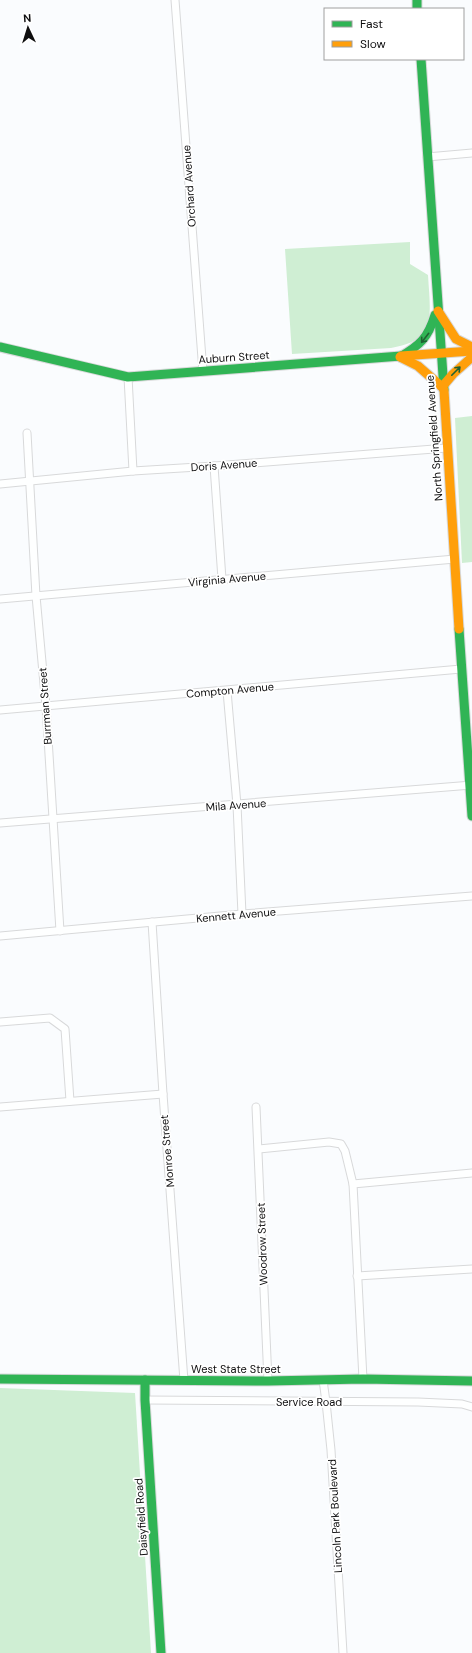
<svg xmlns="http://www.w3.org/2000/svg" width="472" height="1653" font-family="'DM Sans',sans-serif">
<rect width="100%" height="100%" fill="#fafcfe"/>
<g fill="#cfeed3">
<path d="M410 242V264L428 275C430 313 438 341 391 348L292 354 285 249Z"/>
<path d="M472 416V562L462 563 455 418Z"/>
<path d="M0 1388 135 1393 151 1653H0Z"/>
</g>
<g fill="none" stroke-linecap="round" stroke-linejoin="round">
<defs>
<g id="street">
<path d="M175 0 203 372"/>
<path d="M427 157 472 153"/>
<path d="M128 377 133 471"/>
<path d="M27 433 36 596 46 706 60 931"/>
<path d="M214 466 222 579"/>
<path d="M0 484 133 471 214 466 447 448"/>
<path d="M0 599 455 559"/>
<path d="M227 691 237 805 242 914"/>
<path d="M0 710 461 669"/>
<path d="M0 823 472 785"/>
<path d="M152 922 163 1094 184 1381"/>
<path d="M0 936 242 914 472 896"/>
<path d="M0 1022 50 1018 65 1029 70 1101"/>
<path d="M0 1107 163 1094"/>
<path d="M256 1107 268 1381"/>
<path d="M259 1149 329 1142 341 1144 345 1151 353 1184 363 1379"/>
<path d="M353 1184 472 1173"/>
<path d="M357 1276 472 1269"/>
<path d="M323 1380 326 1402 331 1450 343 1653"/>
<path d="M145 1400 418 1402 462 1404 472 1407"/>
</g>
<g id="fast">
<path d="M417 0V9"/>
<path d="M421 59 444 390"/>
<path d="M0 347 128 377 401 356"/>
<path d="M400 357C420 345 428 338 435 315"/>
<path d="M459 629 472 816"/>
<path d="M0 1379 268 1381 363 1379 472 1381"/>
<path d="M145 1380V1400L161 1653"/>
</g>
<g id="slow">
<path d="M438 311 456 339 472 347"/>
<path d="M401 356 472 351"/>
<path d="M400 357 418 366 442 387 453 374 472 357"/>
<path d="M444 390 459 629"/>
</g>
</defs>
<use href="#street" stroke="#d8d9da" stroke-width="9"/>
<use href="#fast" stroke="#d8d9da" stroke-width="11"/>
<use href="#slow" stroke="#d8d9da" stroke-width="11"/>
<use href="#street" stroke="#feffff" stroke-width="7"/>
<use href="#fast" stroke="#30b455" stroke-width="9"/>
<use href="#slow" stroke="#ff9f0a" stroke-width="9"/>
</g>
<defs><path id="oneway-shaft" d="M-6 0H5M1.5-3L5.5 0L1.5 3" fill="none" stroke-width="1.6" stroke-linecap="round" stroke-linejoin="round"/></defs>
<g stroke="#1f6132">
<use href="#oneway-shaft" transform="translate(425 338) rotate(128)"/>
<use href="#oneway-shaft" transform="translate(456 371) rotate(-45)"/>
</g>
<g text-anchor="middle" stroke-width="3.5" stroke-linejoin="round" paint-order="stroke">
<g font-size="11" fill="#0e0e0f" stroke="#fff">
<text transform="translate(189 186) rotate(-94)" y="4">Orchard Avenue</text>
<text transform="translate(234 357) rotate(-4)" y="4">Auburn Street</text>
<text transform="translate(434 438) rotate(-94)" y="4">North Springfield Avenue</text>
<text transform="translate(224 465) rotate(-4)" y="4">Doris Avenue</text>
<text transform="translate(227 579) rotate(-5)" y="4">Virginia Avenue</text>
<text transform="translate(230 690) rotate(-5)" y="4">Compton Avenue</text>
<text transform="translate(45 706) rotate(-94)" y="4">Burrman Street</text>
<text transform="translate(236 805) rotate(-4)" y="4">Mila Avenue</text>
<text transform="translate(236 915) rotate(-5)" y="4">Kennett Avenue</text>
<text transform="translate(167 1151) rotate(-95)" y="4">Monroe Street</text>
<text transform="translate(262 1244) rotate(-92)" y="4">Woodrow Street</text>
<text x="236" y="1373">West State Street</text>
<text x="309" y="1406">Service Road</text>
<text transform="translate(335 1516) rotate(-93)" y="4">Lincoln Park Boulevard</text>
<text transform="translate(141 1517) rotate(-94)" y="4">Daisyfield Road</text>
</g>
</g>
<rect x="324" y="8" width="140" height="52" fill="#ffffff" stroke="#9f9f9f"/>
<rect x="332" y="21" width="20" height="6" fill="#30b455" stroke="#9f9f9f"/>
<text x="360" y="28" font-size="12" fill="#0e0e0f">Fast</text>
<rect x="332" y="41" width="20" height="6" fill="#ff9f0a" stroke="#9f9f9f"/>
<text x="360" y="48" font-size="12" fill="#0e0e0f">Slow</text>
<g transform="translate(28 28) rotate(356)" stroke="#ffffff" stroke-width="3" paint-order="stroke">
<path d="M0-3L7 15L0 10L-7 15Z" fill="#0e0e0f"/>
<text y="-6" font-size="11" font-weight="bold" text-anchor="middle" fill="#0e0e0f">N</text>
</g>
</svg>
